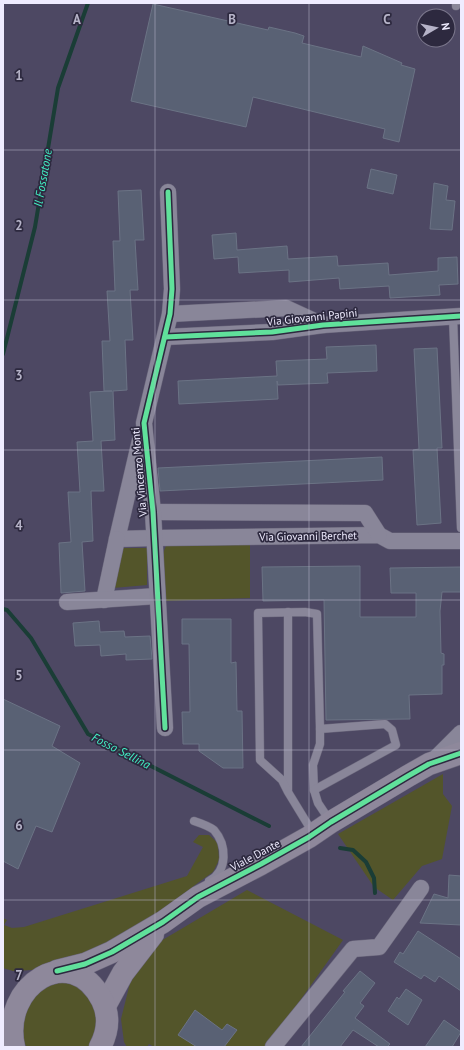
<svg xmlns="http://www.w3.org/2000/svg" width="464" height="1050" font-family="'PT Sans',sans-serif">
<rect width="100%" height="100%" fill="#4d4863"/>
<g fill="#53552a">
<path d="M250 544V598L166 601 163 553 166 546Z"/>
<path d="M121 548H147V585L113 588Z"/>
<path d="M443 774V794L452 806 442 859 422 866 393 900 374 887 338 834Z"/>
<path d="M199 835H209L218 843 219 860 213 872 195 885 178 900 88 955 50 969 13 971 3 968V918L7 920 4 925 12 928 24 927 187 876 203 847 193 842Z"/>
<path d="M247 890 343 940 267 1047H154L149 1044 147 1047H127L124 1042 121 1019 131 979 149 948Z"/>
<path d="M47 982C55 982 64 981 72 983 79 985 84 991 88 996 100 1017 102 1026 88 1047H27C17 1035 20 1022 20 1007Z"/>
</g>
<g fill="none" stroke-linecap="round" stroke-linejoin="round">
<g stroke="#1a3d36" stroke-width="4">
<path d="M3 354 35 227 58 88 88 3"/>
<path d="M3 609 7 610 31 638 88 734 269 826"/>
<path d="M340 848 353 850 366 862 374 878 375 893"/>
</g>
</g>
<g fill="#596174" stroke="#6b7385">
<path d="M153 4 268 30 269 27 295 33 304 36 302 43 361 57 363 46 402 63 401 65 415 69 399 142 383 138 385 129 253 97 246 127 131 101Z"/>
<path d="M371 169 397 175 393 194 367 188Z"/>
<path d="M434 183 448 186 446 200 455 201 452 230 430 229Z"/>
<path d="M141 190 144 240H135L138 290H130L133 340H125L127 390 113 391 115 440 101 441 104 491H91L93 541 82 542 85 591 61 593 59 543 71 542 68 492H80L77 442 93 441 90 392 112 391H104L102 341H110L107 291H115L113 241H120L118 191Z"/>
<path d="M236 233 237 250 287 246 288 259 337 256 338 266 388 263 389 275 438 271V258L457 257 458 284 439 285 440 295 390 298 389 286 340 289 339 278 289 282V270L239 273 238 257 214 259 212 235Z"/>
<path d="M376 345 377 371 327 373 328 383 278 385 277 381 278 399 179 404 178 381 277 376 276 361 327 359 326 347Z"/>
<path d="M437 348 442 448H437L441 523 417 525 413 450 419 449 414 349Z"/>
<path d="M382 457 383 480 160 491 158 468Z"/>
<path d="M360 566V617H416V593H391L390 568 461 567V592H442L440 611 441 653 444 654V665H442V694L409 695 410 719 326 720 324 600 263 601 262 567Z"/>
<path d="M182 619H231V663L236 662 237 711H242L243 768H223L199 751V744H183L182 712H190L189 644H182Z"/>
<path d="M99 621 100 632 124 631 125 637 150 636 152 659 126 660V654L101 656 100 645 75 646 73 623Z"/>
<path d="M3 699 60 726 52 746 80 763 52 832 36 826 18 869 3 861Z"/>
<path d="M449 875 461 876V925L420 923 434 894 448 898Z"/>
<path d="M418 931 461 959V991L439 976 435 982 424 975 421 979 394 962 400 952 403 954Z"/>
<path d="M360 971 375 983 360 1003 364 1006 355 1018 390 1044 387 1047H379L353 1030 340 1047H301L345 992 343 991Z"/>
<path d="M406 989 422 1000 408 1025 388 1011 397 997 399 999Z"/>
<path d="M195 1010 222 1030 227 1024 237 1030 224 1047H197L178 1035Z"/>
<path d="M444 1020 461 1032 452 1047H425Z"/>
</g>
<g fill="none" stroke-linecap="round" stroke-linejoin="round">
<defs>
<g id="lane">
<path d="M456 6V3"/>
<path d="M453 317 461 528"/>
<path d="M288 612V790"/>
<path d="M314 790 313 765 320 744V729"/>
<path d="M194 821C200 823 209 826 214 830 227 845 228 871 209 881"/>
<path d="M313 833 288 792 282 780 260 760 258 613 305 612 317 614 320 729 385 724 392 730 396 745 314 790 318 803 330 821"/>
</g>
<g id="street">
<path d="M170 314 286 308 323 325"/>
<path d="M165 337 272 332 323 325 461 316"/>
<path d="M141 436 117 539 154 538 379 535 390 541H461"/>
<path d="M153 512 365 513 379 535"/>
<path d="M104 600 117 539"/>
<path d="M67 602 157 596"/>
<path d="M165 728 153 512 144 423 170 314 172 289 168 192"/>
<path d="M434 760 461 733"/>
<path d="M273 1047 353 949 379 947 421 888"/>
</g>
<g id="secondary">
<path d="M57 971 85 964 112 952 163 922 198 897 261 864 309 837 331 822 408 776 429 764 461 753"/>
<path d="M105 1006 123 973 153 934"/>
<path d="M14 1047C0 985 71 940 102 1000 110 1016 108 1032 100 1047"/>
</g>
</defs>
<use href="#lane" stroke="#6a667b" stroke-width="9"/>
<use href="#street" stroke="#6a667b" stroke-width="17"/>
<use href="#secondary" stroke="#6a667b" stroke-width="23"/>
<use href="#lane" stroke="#898699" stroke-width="8"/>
<use href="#street" stroke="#898699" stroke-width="16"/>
<use href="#secondary" stroke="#8e889b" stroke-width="22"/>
<defs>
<g id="cycleway">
<path d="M165 337 272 332 323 325 461 316"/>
<path d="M165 728 153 512 144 423 170 314 172 289 168 192"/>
<path d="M57 971 85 964 112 952 163 922 198 897 261 864 309 837 331 822 408 776 429 764 461 753"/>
</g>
</defs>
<use href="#cycleway" stroke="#2d293f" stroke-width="8"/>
<use href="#cycleway" stroke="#60e19b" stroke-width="5"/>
</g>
<path fill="none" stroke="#b6b3c8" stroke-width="1" stroke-opacity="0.55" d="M155 3V1047M309 3V1047M3 150H461M3 300H461M3 450H461M3 600H461M3 750H461M3 900H461"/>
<g text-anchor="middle" stroke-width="3.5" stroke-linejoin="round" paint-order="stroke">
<g font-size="11" fill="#efecff" stroke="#2d293f">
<text transform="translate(312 317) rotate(-6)" y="4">Via Giovanni Papini</text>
<text transform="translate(139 472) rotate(-95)" y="4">Via Vincenzo Monti</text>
<text transform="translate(308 536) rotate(-1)" y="4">Via Giovanni Berchet</text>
<text transform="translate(255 855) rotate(-28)" y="4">Viale Dante</text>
</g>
<g font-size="12" font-style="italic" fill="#42efc3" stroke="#2d293f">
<text transform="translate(43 178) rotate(-80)" y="4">Il Fossatone</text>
<text transform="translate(121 751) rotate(27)" y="4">Fosso Sellina</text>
</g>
</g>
<g font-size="13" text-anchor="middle" font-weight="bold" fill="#b6b3c8" stroke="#2d293f" stroke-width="3.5" stroke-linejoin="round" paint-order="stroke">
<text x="77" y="24">A</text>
<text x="232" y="24">B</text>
<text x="387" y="24">C</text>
<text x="19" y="80">1</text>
<text x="19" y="230">2</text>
<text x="19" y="380">3</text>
<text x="19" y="530">4</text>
<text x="19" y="680">5</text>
<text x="19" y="830">6</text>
<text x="19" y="980">7</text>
</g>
<rect width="464" height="1050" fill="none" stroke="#efecff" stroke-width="8"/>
<g transform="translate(436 28) rotate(81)"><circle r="19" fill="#2d293f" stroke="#7b778c"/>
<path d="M0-3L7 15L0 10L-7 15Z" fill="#b6b3c8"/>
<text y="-6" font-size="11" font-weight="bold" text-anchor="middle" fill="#efecff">N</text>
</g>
</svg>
